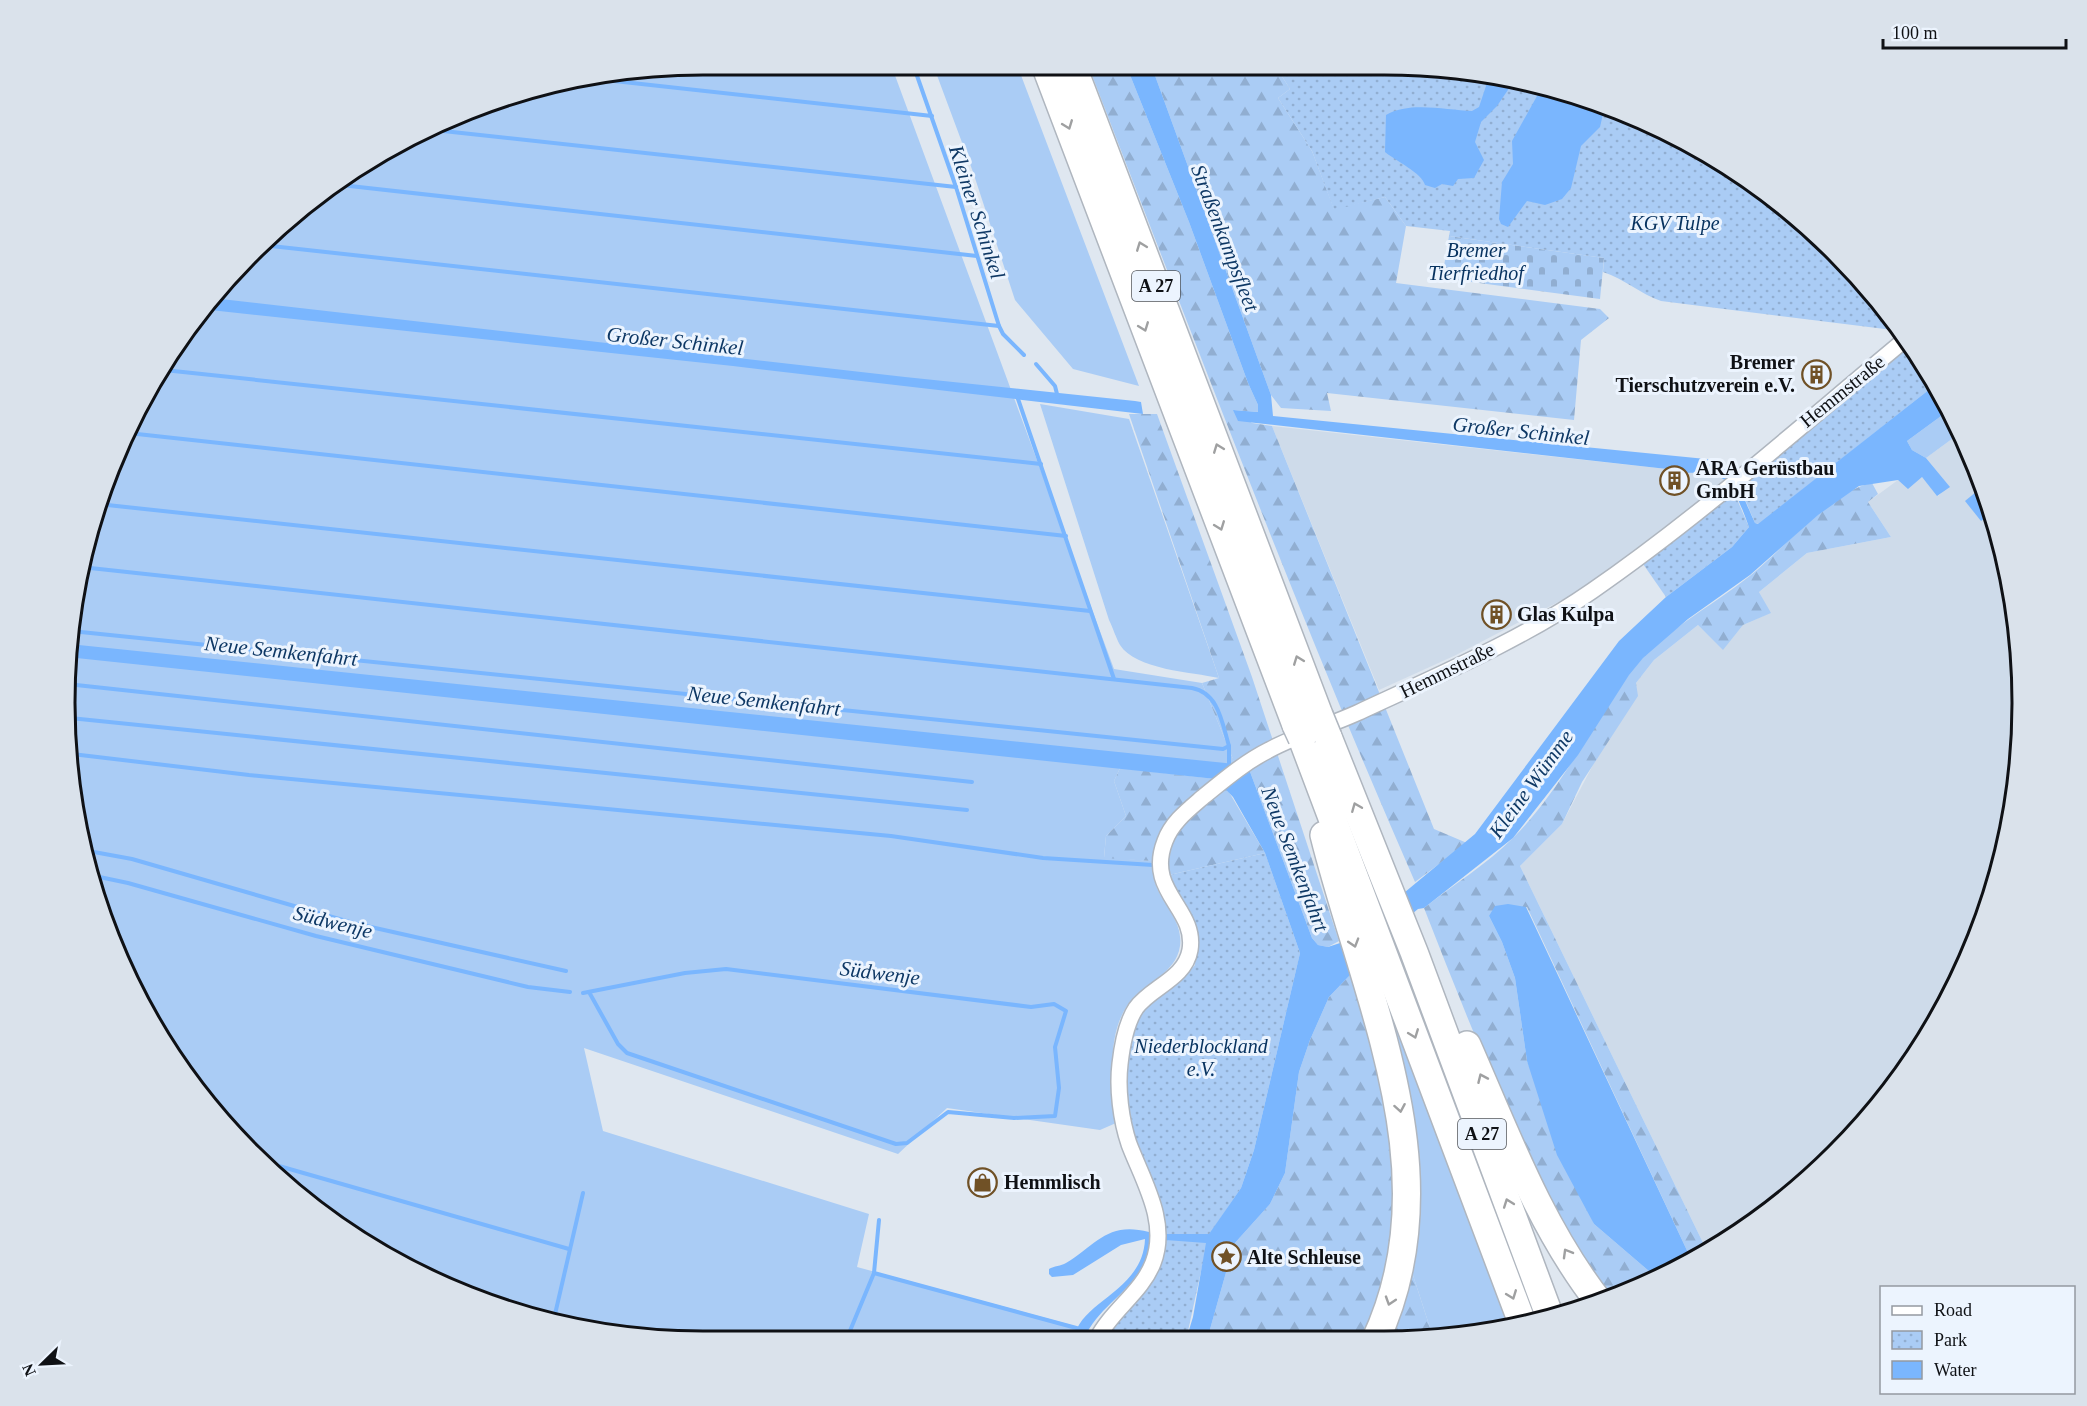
<svg xmlns="http://www.w3.org/2000/svg" width="2087" height="1406" font-family="'Times New Roman',serif">
<defs>
<pattern id="forest-firs" width="22" height="20" patternUnits="userSpaceOnUse" patternTransform="scale(1.5)"><rect width="22" height="20" fill="#aaccf5"/><path d="M5 1l3.5 6h-7zM16 11l3.5 6h-7z" fill="#91aed1"/></pattern>
<pattern id="cemetery-stones" width="16" height="16" patternUnits="userSpaceOnUse" patternTransform="scale(1.5)"><rect width="16" height="16" fill="#aaccf5"/><path d="M2 7V4a2 2 0 0 1 4 0v3zM10 15v-3a2 2 0 0 1 4 0v3z" fill="#91aed1"/></pattern>
<pattern id="park-dots" width="8" height="8" patternUnits="userSpaceOnUse" patternTransform="scale(1.5)"><rect width="8" height="8" fill="#aaccf5"/><path d="M2 2h.1M6 6h.1" fill="none" stroke="#91aed1" stroke-width="1.8" stroke-linecap="round"/></pattern>
</defs>
<rect width="100%" height="100%" fill="#dfe7f0"/>
<g fill="#cedbea">
<path d="M1272 426 1667 469V471L1712 472 1722 475 1726 481 1583 589 1456 655 1379 690Z"/>
<path d="M1960 433 1974 458 2010 578 2022 703 2010 827 1974 947 1915 1057 1836 1154 1739 1234 1707 1251 1520 866 1562 824 1636 683 1654 660 1698 625 1723 649 1743 625 1770 613 1759 592 1807 553 1891 537 1868 502 1898 480 1904 484 1922 477 1938 496 1949 486 1926 458Z"/>
</g>
<g fill="#aaccf5">
<path d="M619 70H893L1114 669 1202 683 1235 764 1216 779 1120 768 1114 781 1126 816 1106 836 1104 857 1152 861C1154 869 1153 880 1157 888 1166 908 1183 923 1180 946 1176 975 1141 984 1127 1006 1105 1039 1114 1087 1116 1123L1100 1130 947 1108 898 1154 584 1048 603 1131 869 1214 857 1267 1075 1326 1074 1339 619 1336 537 1320 421 1276 348 1234 252 1155 150 1022 99 909 77 828 66 661 86 538 113 459 197 314 282 223 348 172 498 98Z"/>
<path d="M935 70H1019L1139 386 1073 369 1015 300 973 172Z"/>
<path d="M1040 404 1129 419 1219 678C1192 672 1136 670 1120 645 1116 638 1113 628 1109 620Z"/>
<path d="M1948 411 1960 433 1926 458 1912 450 1907 441Z"/>
<path d="M1379 984 1511 1328 1433 1337 1411 1269Z"/>
</g>
<g fill="url(#forest-firs)">
<path d="M1090 70H1128L1189 222 1248 383 1258 405 1259 412 1234 410 1252 423 1272 426 1434 829 1467 843 1415 882C1298 615 1195 342 1090 70Z"/>
<path d="M1153 70H1278L1290 89 1278 98 1312 151 1334 209 1385 197 1406 226 1396 283 1600 309 1609 318 1581 340 1574 420 1327 393 1331 411 1281 408 1271 395Z"/>
<path d="M1129 414H1157L1252 677 1339 941 1328 947 1318 945 1312 938 1249 769 1235 764 1202 683 1219 678Z"/>
<path d="M1872 483 1878 494 1868 502 1891 537 1807 553 1759 592 1771 613 1743 625 1723 650 1698 625 1654 660 1636 683 1638 696 1582 782 1562 824 1520 866 1707 1251 1691 1259 1527 907 1489 916 1502 942 1515 978 1527 1061 1594 1224 1657 1278 1629 1293 1607 1299C1529 1177 1477 1043 1424 908 1453 885 1487 864 1513 838 1561 790 1589 729 1628 675 1660 632 1710 608 1751 575 1783 549 1833 490 1872 483Z"/>
<path d="M1120 768 1216 779C1183 805 1162 818 1152 861L1104 858 1106 836 1126 816 1114 781Z"/>
<path d="M1226 787 1265 853 1169 875C1160 833 1196 810 1226 787Z"/>
<path d="M1351 974 1373 1043 1392 1130 1395 1188 1389 1273 1360 1341 1207 1340 1234 1244 1270 1204 1285 1173 1299 1072 1310 1040 1329 997Z"/>
<path d="M1411 1269 1433 1337 1391 1341Z"/>
</g>
<path fill="url(#cemetery-stones)" d="M1449 236 1604 258 1600 299 1442 278Z"/>
<g fill="url(#park-dots)">
<path d="M1278 70H1468L1589 98 1667 130 1739 172 1835 251 1901 331 1661 301C1640 294 1625 279 1603 272L1604 258 1449 236 1450 231 1406 226 1385 197 1334 210 1312 151 1278 98 1290 89Z"/>
<path d="M1912 345 1935 385 1759 524 1755 523 1739 485Z"/>
<path d="M1733 490 1749 527 1732 547 1666 597 1641 561Z"/>
<path d="M1265 853 1300 953 1254 1150 1241 1188 1209 1235 1186 1340 1104 1339 1156 1275 1164 1249 1129 1126 1124 1079 1131 1039 1137 1016 1154 996 1179 982 1195 965 1196 933 1169 875Z"/>
</g>
<g fill="#7ab6fe">
<path d="M1128 70H1153L1271 395 1273 416 1716 460C1738 475 1744 500 1755 523L1758 524 1935 385 1948 411 1907 441 1912 450 1926 458 1950 487 1937 496 1922 477 1908 489 1898 480 1859 486 1818 515 1750 575 1688 619 1643 658 1629 675 1578 755 1513 838 1424 908 1418 909 1354 962 1351 974 1329 997 1310 1040 1299 1072 1285 1173 1270 1204 1234 1244 1207 1340H1186L1193 1317 1206 1243 1152 1239C1144 1290 1101 1299 1084 1339H1074C1079 1301 1143 1292 1145 1239L1121 1245 1073 1275 1052 1277 1049 1274V1269C1054 1266 1061 1266 1066 1263 1097 1244 1108 1221 1149 1232L1152 1230 1154 1234H1209L1241 1188 1254 1150 1300 953 1265 853 1233 797 1216 779 67 657 69 644 1235 764 1249 769 1312 938 1318 945 1328 947 1346 941 1475 834 1619 641 1666 597 1732 547 1749 527C1727 467 1726 475 1667 472V469L1238 421 1233 410 1258 412V405L1248 383 1189 222Z"/>
<path d="M1482 73 1514 81 1497 106 1481 122 1475 142 1484 160 1474 178 1458 179 1453 186 1442 184 1435 188 1425 185C1422 173 1396 161 1385 152L1386 115C1409 101 1446 110 1472 111L1479 107 1486 86Z"/>
<path d="M1542 87 1589 98 1605 105 1600 127 1581 146 1571 188 1562 199 1545 205 1527 201 1508 227 1501 224 1499 219 1502 182 1513 164 1512 141Z"/>
<path d="M212 298 905 377 1135 401 1141 402 1143 414 733 366 201 309Z"/>
<path d="M1982 487 1991 514 1981 521 1965 501Z"/>
<path d="M1508 904 1526 907 1691 1259 1657 1278 1594 1224 1557 1155 1527 1061 1515 978 1502 942 1489 916 1495 906Z"/>
</g>
<g fill="none" stroke-linecap="round" stroke-linejoin="round">
<g stroke="#7ab6fe" stroke-width="4">
<path d="M915 70 956 187 999 326 1003 334 1024 355"/>
<path d="M587 78 932 116"/>
<path d="M434 130 956 187"/>
<path d="M332 184 977 256"/>
<path d="M262 245 999 326"/>
<path d="M1036 364 1055 386 1058 398"/>
<path d="M164 370 1041 464"/>
<path d="M1017 396 1114 679"/>
<path d="M128 433 1066 536"/>
<path d="M98 504 1090 611"/>
<path d="M71 631 1223 749 1229 746C1222 723 1219 693 1192 688L81 567"/>
<path d="M67 684 972 782"/>
<path d="M70 718 967 810"/>
<path d="M72 754 249 775 891 836 1043 858 1153 865"/>
<path d="M1229 768V746"/>
<path d="M83 850 132 859 353 923 566 971"/>
<path d="M90 875 128 883 316 936 528 987 570 992"/>
<path d="M583 993 685 973 726 969 1031 1007 1054 1004 1066 1011 1055 1047 1059 1088 1055 1116 1014 1118 948 1112 907 1143 896 1144 627 1053 618 1044 589 992"/>
<path d="M258 1160 569 1249"/>
<path d="M874 1273 1080 1329"/>
<path d="M553 1323 583 1193"/>
<path d="M847 1338 874 1273 879 1220"/>
</g>
<defs>
<path id="street" d="M1097 1339C1111 1311 1142 1292 1153 1263 1169 1222 1143 1181 1129 1144 1121 1120 1117 1089 1120 1064 1122 1046 1126 1023 1136 1008 1151 987 1185 979 1190 950 1197 908 1145 892 1165 841 1172 822 1188 810 1203 797 1224 780 1245 762 1269 750 1297 735 1328 726 1357 713 1436 676 1520 641 1592 591 1702 515 1803 424 1907 338"/>
<g id="highway">
<path d="M1047 70 1296 725"/>
<path d="M1074 70 1319 715"/>
<path d="M1328 737 1414 952 1550 1317"/>
<path d="M1302 738 1523 1325"/>
<path d="M1324 835C1365 1000 1454 1174 1375 1341"/>
<path d="M1467 1045C1505 1131 1540 1227 1599 1302"/>
</g>
</defs>
<use href="#street" stroke="#afb6bf" stroke-width="18"/>
<use href="#highway" stroke="#afb6bf" stroke-width="30"/>
<use href="#street" stroke="#fff" stroke-width="15"/>
<use href="#highway" stroke="#fff" stroke-width="27"/>
<defs>
<g id="highway-bridge">
<path d="M1319 715 1328 737"/>
<path d="M1296 725 1302 738"/>
</g>
</defs>
<use href="#highway-bridge" stroke="#afb6bf" stroke-width="30" stroke-linecap="butt"/>
<use href="#highway-bridge" stroke="#fff" stroke-width="27"/>
</g>
<defs><path id="oneway-chevron" d="M-2-3.5L2.5 0L-2 3.5" fill="none" stroke-width="1.6" stroke-linecap="round" stroke-linejoin="round" transform="scale(1.5)"/></defs>
<g stroke="#9fa0a1">
<use href="#oneway-chevron" transform="translate(1068 125) rotate(69)"/>
<use href="#oneway-chevron" transform="translate(1141 246) rotate(-111)"/>
<use href="#oneway-chevron" transform="translate(1144 327) rotate(69)"/>
<use href="#oneway-chevron" transform="translate(1218 448) rotate(-111)"/>
<use href="#oneway-chevron" transform="translate(1220 526) rotate(69)"/>
<use href="#oneway-chevron" transform="translate(1298 660) rotate(-111)"/>
<use href="#oneway-chevron" transform="translate(1356 807) rotate(-112)"/>
<use href="#oneway-chevron" transform="translate(1354 943) rotate(73)"/>
<use href="#oneway-chevron" transform="translate(1414 1034) rotate(69)"/>
<use href="#oneway-chevron" transform="translate(1482 1078) rotate(-114)"/>
<use href="#oneway-chevron" transform="translate(1400 1108) rotate(80)"/>
<use href="#oneway-chevron" transform="translate(1508 1203) rotate(-110)"/>
<use href="#oneway-chevron" transform="translate(1567 1253) rotate(-120)"/>
<use href="#oneway-chevron" transform="translate(1512 1295) rotate(69)"/>
<use href="#oneway-chevron" transform="translate(1390 1301) rotate(108)"/>
</g>
<defs>
<symbol id="building-ring" viewBox="-11 -11 22 22"><circle r="9.5" fill="#ecf4fe" stroke="#705126" stroke-width="1.5"/><path d="M-4-6H4V6H1V3H-1V6H-4ZM-2.5-4.3h1.7v1.8h-1.7ZM.8-4.3h1.7v1.8H.8ZM-2.5-1h1.7V.8h-1.7ZM.8-1h1.7V.8H.8Z" fill="#705126"/></symbol>
<symbol id="shop-ring" viewBox="-11 -11 22 22"><circle r="9.5" fill="#ecf4fe" stroke="#705126" stroke-width="1.5"/><path d="M-5-2.5h2.3a2.7 3.5 0 0 1 5.4 0H5L5.5 6h-11ZM-1.5-2.5h3a1.5 2.3 0 0 0-3 0Z" fill="#705126"/></symbol>
<symbol id="sight-ring" viewBox="-11 -11 22 22"><circle r="9.5" fill="#ecf4fe" stroke="#705126" stroke-width="1.5"/><path d="M0-6L1.8-2.2L6-1.7L2.9 1.2L3.7 5.4L0 3.3L-3.7 5.4L-2.9 1.2L-6-1.7L-1.8-2.2Z" fill="#705126"/></symbol>
</defs>
<g fill-rule="evenodd">
<use href="#building-ring" x="1800" y="358" width="33" height="33"/>
<use href="#building-ring" x="1658" y="464" width="33" height="33"/>
<use href="#building-ring" x="1480" y="598" width="33" height="33"/>
<use href="#shop-ring" x="966" y="1166" width="33" height="33"/>
<use href="#sight-ring" x="1210" y="1240" width="33" height="33"/>
</g>
<g text-anchor="middle" stroke-width="6" stroke-linejoin="round" paint-order="stroke">
<g fill="#ecf4fe" stroke="#51555b" stroke-width="1.5">
<rect x="1132" y="271" width="48" height="30" rx="4.5"/>
<rect x="1458" y="1119" width="48" height="30" rx="4.5"/>
</g>
<g font-size="18" font-weight="bold" fill="#0f1115">
<text x="1156" y="292">A 27</text>
<text x="1482" y="1140">A 27</text>
</g>
<g font-size="20" font-style="italic" fill="#083360" stroke="#ecf4fe">
<text x="1675" y="230">KGV Tulpe</text>
<text x="1476" y="257">Bremer<tspan x="1476" dy="23">Tierfriedhof</tspan></text>
<text x="1201" y="1053">Niederblockland<tspan x="1201" dy="23">e.V.</tspan></text>
</g>
<g font-size="20" font-weight="bold" fill="#0f1115" stroke="#ecf4fe" text-anchor="start">
<text x="1795" y="369" text-anchor="end">Bremer<tspan x="1795" dy="23">Tierschutzverein e.V.</tspan></text>
<text x="1696" y="475">ARA Gerüstbau<tspan x="1696" dy="23">GmbH</tspan></text>
<text x="1517" y="621">Glas Kulpa</text>
<text x="1004" y="1189">Hemmlisch</text>
<text x="1247" y="1264">Alte Schleuse</text>
</g>
<g font-size="20" fill="#0f1115" stroke="#ecf4fe">
<text transform="translate(1842 391) rotate(-39)" y="7">Hemmstraße</text>
<text transform="translate(1447 670) rotate(-26)" y="7">Hemmstraße</text>
</g>
<g font-size="21" font-style="italic" fill="#0e3865" stroke="#ecf4fe">
<text transform="translate(977 212) rotate(72)" y="7">Kleiner Schinkel</text>
<text transform="translate(1225 238) rotate(69)" y="7">Straßenkampsfleet</text>
<text transform="translate(675 341) rotate(6)" y="7">Großer Schinkel</text>
<text transform="translate(1521 431) rotate(6)" y="7">Großer Schinkel</text>
<text transform="translate(281 651) rotate(6)" y="7">Neue Semkenfahrt</text>
<text transform="translate(764 701) rotate(6)" y="7">Neue Semkenfahrt</text>
<text transform="translate(1531 784) rotate(-54)" y="7">Kleine Wümme</text>
<text transform="translate(1295 859) rotate(69)" y="7">Neue Semkenfahrt</text>
<text transform="translate(333 922) rotate(14)" y="7">Südwenje</text>
<text transform="translate(880 973) rotate(7)" y="7">Südwenje</text>
</g>
</g>
<path d="M0 0H2087V1406H0ZM703 75H1384A628 628 0 0 1 2012 703V703A628 628 0 0 1 1384 1331H703A628 628 0 0 1 75 703V703A628 628 0 0 1 703 75Z" fill="#dae2eb" fill-rule="evenodd"/>
<path fill="none" stroke="#0f1115" stroke-width="3" d="M703 75H1384A628 628 0 0 1 2012 703V703A628 628 0 0 1 1384 1331H703A628 628 0 0 1 75 703V703A628 628 0 0 1 703 75Z"/>
<rect x="1880" y="1286" width="195" height="108" fill="#ecf4fe" stroke="#9499a1" stroke-width="1.5"/>
<rect x="1892" y="1306" width="30" height="9" fill="#ffffff" stroke="#9499a1" stroke-width="1.5"/>
<text x="1934" y="1316" font-size="18" fill="#0f1115">Road</text>
<rect x="1892" y="1331" width="30" height="18" fill="url(#park-dots)" stroke="#9499a1" stroke-width="1.5"/>
<text x="1934" y="1346" font-size="18" fill="#0f1115">Park</text>
<rect x="1892" y="1361" width="30" height="18" fill="#7ab6fe" stroke="#9499a1" stroke-width="1.5"/>
<text x="1934" y="1376" font-size="18" fill="#0f1115">Water</text>
<g transform="translate(42 1364) rotate(246)" stroke="#ecf4fe" stroke-width="4.5" paint-order="stroke">
<path d="M0-4.5L10 22L0 15L-10 22Z" fill="#0f1115"/>
<text y="-9" font-size="16" font-weight="bold" text-anchor="middle" fill="#0f1115">N</text>
</g>
<path d="M1883 39v9h183v-9" fill="none" stroke="#0f1115" stroke-width="3"/>
<text x="1892" y="39" font-size="18" fill="#0f1115" stroke="#ecf4fe" stroke-width="4.5" paint-order="stroke">100 m</text>
</svg>
